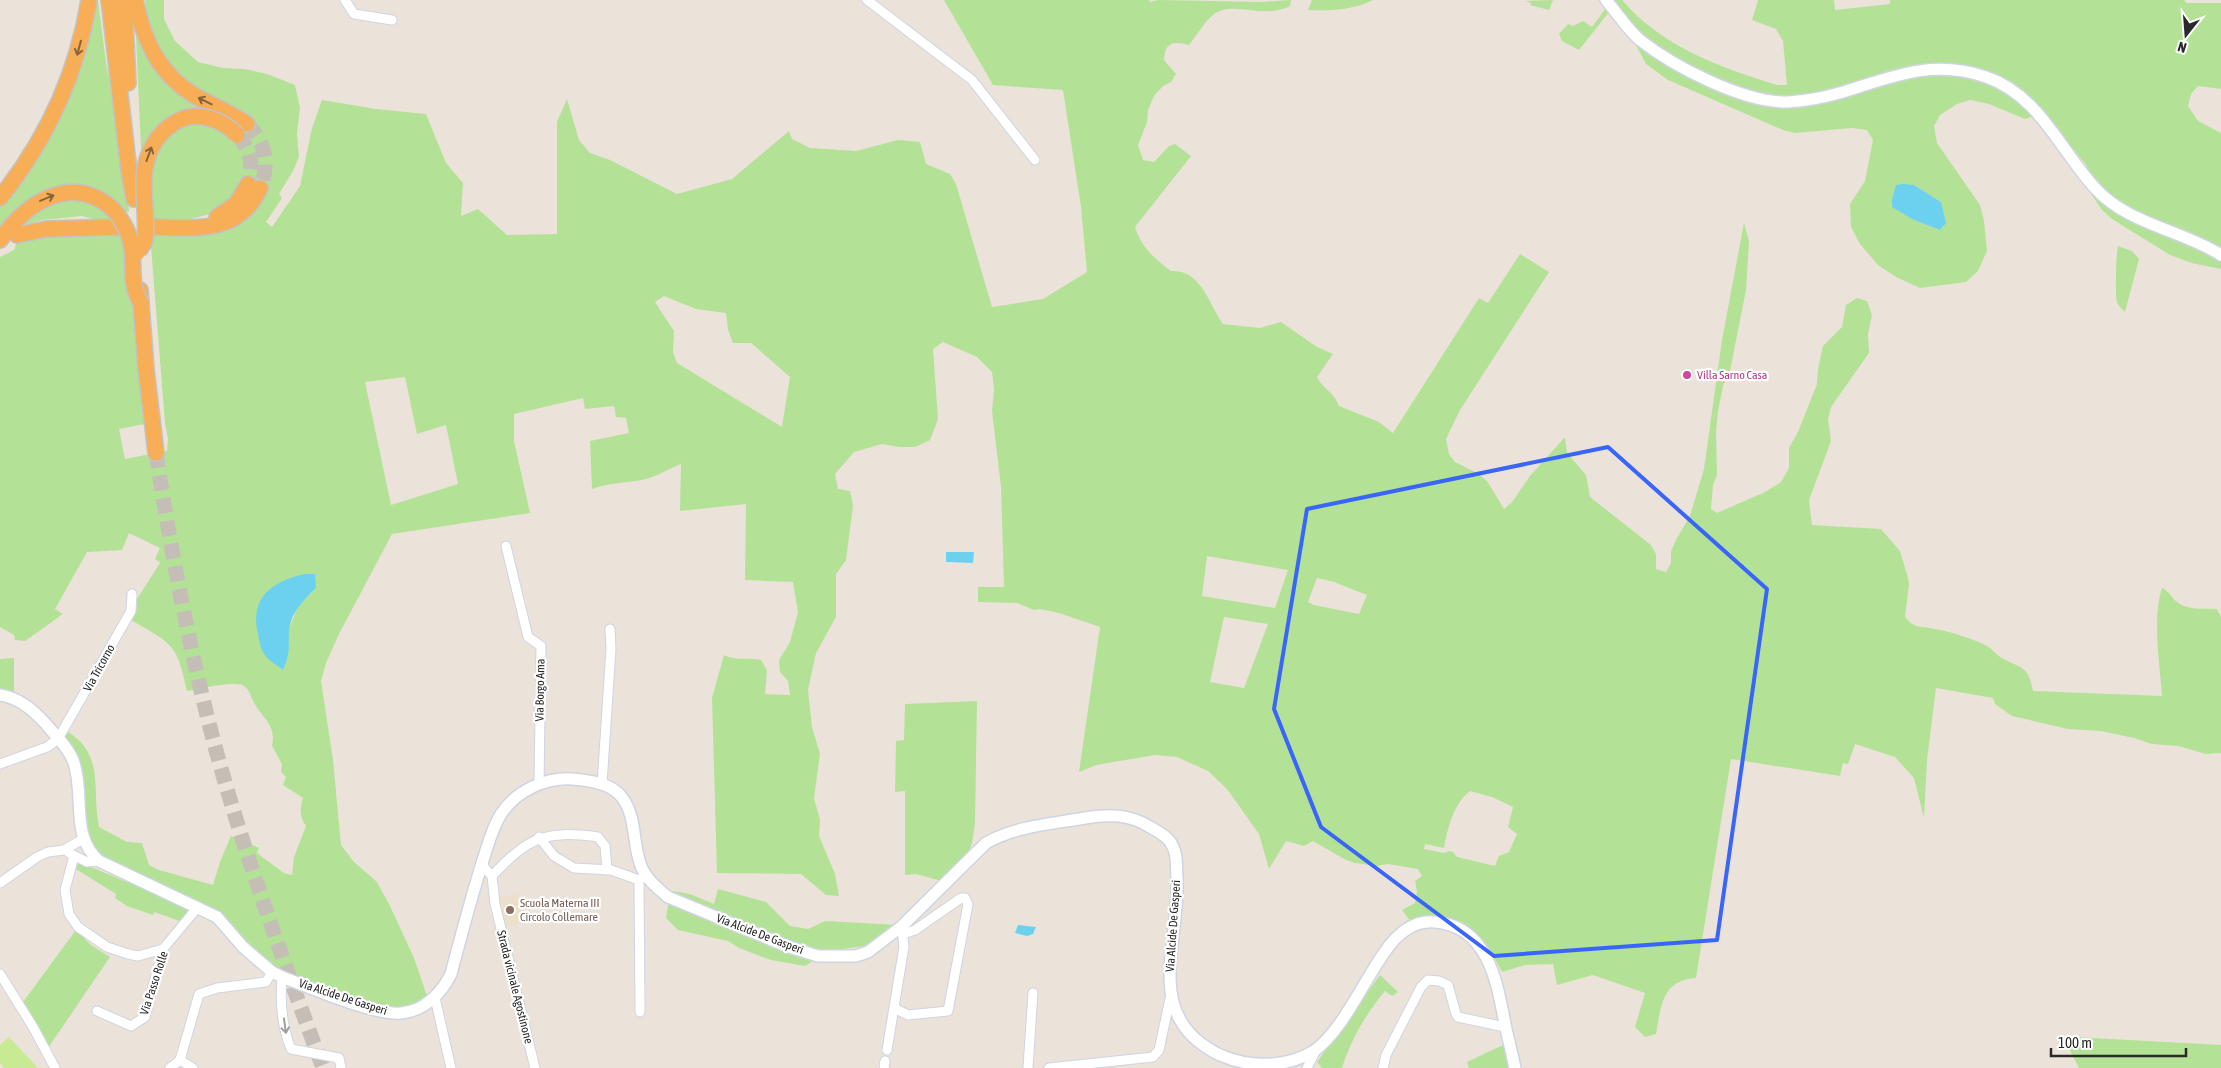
<svg xmlns="http://www.w3.org/2000/svg" width="2221" height="1068" font-family="'Asap Condensed',sans-serif">
<rect width="100%" height="100%" fill="#ebe3da"/>
<path fill="#ede0c9" d="M517 894 524 922 504 926 497 899Z"/>
<g fill="#b3e296" fill-rule="evenodd">
<path d="M94 0H98L106 63 123 146 129 211 124 214 79 188 0 230V205L20 181Z"/>
<path d="M145 0H164V19L175 41 198 62 223 68 245 69 267 74 295 85 300 108 297 133 299 157 293 171 279 194 282 198 266 222 272 227 300 186 312 128 322 100 376 109 426 114 446 163 463 183 461 216 478 209 507 235 557 234V122L567 99 579 140 590 153 610 160 677 194 732 179 789 131 792 139 810 148 856 151 898 140 920 142 926 164 950 174 956 184 992 307 1043 299 1087 272 1081 207 1063 90 993 85 944 0H1149L1150 2 1158 0 1262 2 1291 0 1290 6C1263 20 1236 0 1214 14 1204 22 1197 35 1189 45 1173 41 1165 42 1164 60L1176 74 1171 82 1163 86 1154 96 1148 110 1147 122 1138 145 1143 160 1154 162 1169 146 1175 144 1191 156 1135 227C1141 247 1155 259 1171 271 1201 269 1209 304 1223 324L1260 328 1281 322 1317 347 1333 354 1317 377C1323 389 1335 393 1339 406L1379 422 1393 433 1479 298 1488 303 1520 254 1549 272 1460 410 1446 439 1449 454 1455 462 1477 473 1487 481 1504 509 1512 502 1530 476 1565 437 1567 453 1586 475 1590 497 1651 545 1656 554V569L1666 572 1671 563V551L1677 538 1690 516 1704 469 1722 340 1744 223 1749 241 1746 290 1730 371 1723 386 1718 411 1716 432 1717 475 1713 485 1711 509 1717 513 1765 492 1781 482 1789 468V448L1798 432 1817 384 1818 369 1823 346 1842 327 1846 305 1857 298 1867 301 1872 315 1868 334 1869 353 1831 407 1828 419 1831 441 1809 500 1812 525 1881 529 1900 551 1908 578 1909 585 1905 617C1914 629 1922 626 1935 629 1951 632 1972 638 1987 646 1992 649 1996 655 2002 658 2022 669 2028 665 2033 691L2162 696C2160 665 2152 618 2162 588 2169 590 2171 598 2177 602 2189 611 2203 608 2217 609L2221 617V753L2206 754 2178 746 2152 744 2134 738 2101 731 2068 729 2012 716 1995 704 1993 698 1936 688 1927 760 1924 818 1914 778 1895 757 1855 744 1848 764 1843 763 1840 776 1731 759 1696 978C1662 980 1661 1006 1656 1034L1645 1037 1635 1027 1645 993 1593 975 1557 985 1553 964 1525 965 1502 972C1489 945 1467 916 1434 917 1426 917 1418 920 1411 922L1402 910 1415 903 1417 892 1415 881 1422 876 1418 869 1388 864 1377 866 1355 863 1346 860 1313 841 1304 846 1286 841 1269 869 1259 834 1227 789 1208 771 1177 757 1155 755 1096 765 1079 772 1100 627 1059 613 1040 609 1034 610 1017 603 978 602V587H1004L1001 487 992 411 994 389 992 372 977 357 943 342 933 349 938 419 930 440 915 447H899L882 444 854 452 835 474 838 489 850 491 853 506 846 560 836 574V617L816 653 808 690 812 727 820 754 814 798 820 820 819 836 835 874 839 896 826 895 801 874 717 873 712 698 724 655C734 661 749 657 761 660L767 670 765 694 790 695 788 681 780 672 779 660 790 642 798 612 793 582 745 580 746 504 680 511 681 464C668 469 656 477 642 480 624 483 609 483 592 489L590 441 629 433 626 418 616 417 614 406 585 409 583 398 514 414V441L530 513 392 534 339 634 326 663 321 681 333 760 341 845 354 862 377 882 390 906 414 958 427 996C421 1001 414 1005 407 1007 383 1011 287 978 267 962 245 944 228 918 203 904 175 888 119 876 99 852 70 818 99 770 64 736L67 731C106 756 91 788 99 827L127 842 142 843 149 865 159 870 213 885 220 862 231 836 259 848 257 853 284 873 292 875 294 857 306 826C299 816 300 809 303 798L283 785 286 777 281 772 282 764 272 746C277 724 261 717 253 701 250 695 249 688 242 685 230 681 199 689 187 691 177 643 172 644 131 620L137 608V599L160 563 155 559 160 548 129 533 122 550 87 552 55 609 63 614 25 641 15 640 14 635 0 627V257L14 250 17 241 46 235 123 234 128 249 138 372 144 424 119 429 125 459 167 451 168 439 165 423 150 234H193L221 211 184 221 147 220 148 169 164 138 185 124 249 122 253 117C236 107 218 101 201 92 168 74 149 36 145 0ZM664 296 696 309 726 313 728 330 733 343H751L790 377 782 427 677 363 673 352 674 331 655 302ZM405 377 417 434 446 425 458 484 391 505 365 382ZM1207 556 1288 570 1275 608 1202 596ZM305 574 316 588 298 606 289 629ZM1317 578 1334 582 1367 595 1359 614 1314 605 1308 602ZM1224 617 1268 624 1244 688 1210 682ZM1470 791 1492 797 1513 807 1508 827 1517 834 1509 852 1499 856 1495 866 1457 857 1453 852 1449 851 1444 853 1424 849 1425 844 1444 848C1448 827 1453 805 1470 791Z"/>
<path d="M1312 0H1373C1354 10 1329 11 1308 10Z"/>
<path d="M1553 0 1549 10 1530 5 1531 3 1525 1Z"/>
<path d="M1612 0H1622C1661 46 1721 68 1777 85H1787L1783 41 1776 29 1752 20 1758 0H1834L1835 10 1890 4V0H2184L2187 3H2221V89L2198 86 2191 94 2188 106 2198 121 2221 133V269L2192 263 2170 255 2112 219 2102 210 2087 188V166L2058 130 2041 114 2025 119 1989 104 1970 100 1957 104 1940 115 1934 126 1937 143 1980 205 1984 221 1987 251 1978 271 1966 282 1920 288 1896 277 1878 265 1860 244 1851 227 1850 204 1865 181 1873 140 1867 130 1852 128 1795 133 1783 130 1668 80 1646 64ZM1914 185 1941 202 1940 230 1914 220Z"/>
<path d="M1606 8 1609 12 1579 50 1562 41 1559 34 1568 24 1573 26 1583 21 1592 27Z"/>
<path d="M136 36 220 114 200 112 144 152H142L141 149Z"/>
<path d="M61 199 88 200 114 219H93L82 216 42 220 20 226 23 220Z"/>
<path d="M2118 246 2132 251 2139 259 2125 312C2122 309 2119 307 2117 302 2115 296 2116 252 2118 246Z"/>
<path d="M14 658V693L0 691V659Z"/>
<path d="M977 701 975 823 972 843 966 859 942 881 916 874 905 875V791L895 792 896 741 904 740 905 704Z"/>
<path d="M79 862 194 910 182 922 154 912 153 915 127 906 115 898 116 894 76 869Z"/>
<path d="M718 889 766 902 790 926 808 929 825 921 898 925 864 946 829 951 805 966 771 960 739 948 728 941 678 930 666 918 670 894 673 891 690 894 714 904Z"/>
<path d="M76 930 91 945 110 957 48 1048 23 1002Z"/>
<path d="M1380 975 1398 992 1392 996 1385 991C1366 1014 1351 1039 1342 1068H1322L1317 1062Z"/>
<path d="M2074 1037 2221 1045V1068H2079L2066 1043Z"/>
<path d="M1505 1044 1510 1068H1469L1467 1062Z"/>
</g>
<path fill="#c8ea92" d="M9 1037 38 1068H4L0 1063V1045Z"/>
<g fill="#6cd1ee">
<path d="M1902 184 1914 185 1941 202 1946 223 1940 230 1914 220 1892 207V199L1896 185Z"/>
<path d="M946 552H974L973 563 946 562Z"/>
<path d="M305 574H315L316 588C305 599 290 613 289 631 288 649 291 651 283 670 277 665 266 659 263 652 260 647 259 639 258 634 249 597 273 581 305 574Z"/>
<path d="M1018 925 1036 927 1033 934 1027 936 1015 933Z"/>
</g>
<g fill="none" stroke-linecap="round" stroke-linejoin="round">
<g stroke="#c4beb7" stroke-width="15" stroke-dasharray="15 8" stroke-linecap="butt">
<path d="M247 124C266 142 270 164 260 188"/>
<path d="M237 135C251 149 254 165 248 184"/>
<path d="M156 453C173 564 195 681 227 789 255 884 289 976 323 1068"/>
</g>
<defs>
<g id="minor">
<path d="M345 0 354 14 392 20"/>
<path d="M867 0 972 80 1035 160"/>
<path d="M506 546 528 637 541 646 539 784"/>
<path d="M0 764 47 747 58 739 131 611 132 594"/>
<path d="M602 784 611 649 610 629"/>
<path d="M539 837 554 856 574 868 611 870 639 880 644 877"/>
<path d="M69 853 87 862 99 861"/>
<path d="M74 856 65 890 69 914 78 927 107 947 128 954 138 956 163 949"/>
<path d="M482 865 492 876 495 904 535 1068"/>
<path d="M492 876C529 837 544 830 598 837L605 846 607 870"/>
<path d="M639 880 640 1012"/>
<path d="M0 883 37 857 48 852 64 850 83 839"/>
<path d="M0 974 33 1027 55 1068"/>
<path d="M282 977C280 1001 282 1027 291 1049L339 1058 341 1068"/>
<path d="M435 998 451 1068"/>
<path d="M894 1008 908 1015 948 1011 968 904 965 898H961L915 930 903 934"/>
<path d="M97 1011 131 1026 145 1017 163 949 197 908"/>
<path d="M887 1050 904 947 902 929"/>
<path d="M180 1060 193 1068"/>
<path d="M170 1068 180 1060 199 994 217 988 266 982 272 972"/>
<path d="M884 1068 885 1061"/>
<path d="M1028 1068 1033 993"/>
<path d="M1049 1068 1153 1057 1159 1050 1171 994"/>
<path d="M1307 1068 1316 1050"/>
<path d="M1383 1068 1386 1055 1421 987 1428 980 1439 981 1448 985 1456 1014 1458 1017 1505 1027"/>
</g>
<g id="tertiary">
<path d="M1606 0C1617 13 1627 29 1640 40 1674 67 1744 103 1788 102 1806 101 1826 97 1843 92 1894 76 1933 59 1986 77 2039 95 2060 150 2095 188 2127 224 2182 230 2221 255"/>
<path d="M0 695C19 698 32 709 45 723 55 735 69 748 74 763 85 796 70 836 99 861L217 917 243 947 272 972 282 977C308 987 376 1016 401 1013 424 1011 441 994 451 974 461 936 471 898 483 860 488 845 492 828 501 814 516 791 545 777 573 779 589 781 607 782 619 794 637 813 632 840 640 863 644 877 657 888 668 897L786 946 818 956H856L868 952 902 926 986 843C1016 826 1051 824 1085 818 1109 814 1129 814 1150 827 1157 831 1167 836 1171 843 1178 854 1176 866 1177 878 1180 944 1141 1017 1220 1055 1250 1068 1286 1068 1314 1051 1342 1031 1364 981 1384 953 1396 935 1413 920 1435 922 1488 926 1497 982 1505 1024 1508 1039 1512 1053 1515 1068"/>
</g>
<g id="trunk">
<path d="M109 0 129 171 134 199"/>
<path d="M124 0 128 83"/>
<path d="M135 0C144 41 159 75 197 97 214 106 231 113 247 124"/>
<path d="M0 198C47 139 77 75 89 0"/>
<path d="M217 217 236 204 248 184"/>
<path d="M148 227C192 227 238 237 260 188"/>
<path d="M17 235 46 229 121 227"/>
<path d="M0 240C27 202 72 172 114 210"/>
<path d="M140 290 146 369 156 453"/>
</g>
</defs>
<use href="#minor" stroke="#cfd4e2" stroke-width="11"/>
<use href="#tertiary" stroke="#cfd4e2" stroke-width="14"/>
<use href="#trunk" stroke="#c3c3c3" stroke-width="18"/>
<use href="#minor" stroke="#fff" stroke-width="9"/>
<use href="#tertiary" stroke="#fff" stroke-width="11"/>
<use href="#trunk" stroke="#f7ae56" stroke-width="15"/>
<defs>
<g id="trunk-bridge">
<path d="M114 210C123 222 130 233 132 249 134 269 130 286 141 303"/>
<path d="M138 252C140 248 145 244 145 239 149 203 133 168 160 135 167 127 177 120 188 117 206 114 225 122 237 135"/>
</g>
</defs>
<use href="#trunk-bridge" stroke="#c3c3c3" stroke-width="18" stroke-linecap="butt"/>
<use href="#trunk-bridge" stroke="#f7ae56" stroke-width="15"/>
</g>
<defs><path id="oneway-shaft" d="M-6 0H5M1.5-3L5.5 0L1.5 3" fill="none" stroke-width="1.6" stroke-linecap="round" stroke-linejoin="round" transform="scale(1.25)"/></defs>
<g stroke="#86653d">
<use href="#oneway-shaft" transform="translate(79 48) rotate(105)"/>
<use href="#oneway-shaft" transform="translate(205 101) rotate(-154)"/>
<use href="#oneway-shaft" transform="translate(149 154) rotate(-70)"/>
<use href="#oneway-shaft" transform="translate(47 198) rotate(-22)"/>
</g>
<use stroke="#9f9f9f" href="#oneway-shaft" transform="translate(285 1026) rotate(82)"/>
<path fill="none" stroke="#3965fa" stroke-width="4" stroke-linejoin="round" d="M1608 447 1767 589 1717 940 1494 956 1321 827 1274 709 1307 509Z"/>
<circle fill="#d1479c" stroke="#fff" stroke-width="2" cx="1687" cy="375" r="5"/>
<circle fill="#8d6e63" stroke="#fff" stroke-width="2" cx="510" cy="910" r="5"/>
<g text-anchor="middle" stroke-width="4.5" stroke-linejoin="round" paint-order="stroke">
<g font-size="12" fill="#b23c85" stroke="#fff" text-anchor="start">
<text x="1697" y="379">Villa Sarno Casa</text>
</g>
<g font-size="12" fill="#292929" stroke="#fff">
<text transform="translate(99 668) rotate(-61)" y="4">Via Tricorno</text>
<text transform="translate(540 690) rotate(-89)" y="4">Via Borgo Ama</text>
<text transform="translate(1173 926) rotate(-86)" y="4">Via Alcide De Gasperi</text>
<text transform="translate(760 934) rotate(21)" y="4">Via Alcide De Gasperi</text>
<text transform="translate(154 983) rotate(-72)" y="4">Via Passo Rolle</text>
<text transform="translate(515 987) rotate(76)" y="4">Strada vicinale Agostinone</text>
<text transform="translate(343 997) rotate(18)" y="4">Via Alcide De Gasperi</text>
</g>
<g font-size="12" fill="#785e54" stroke="#fff" text-anchor="start">
<text x="520" y="907">Scuola Materna III<tspan x="520" dy="14">Circolo Collemare</tspan></text>
</g>
</g>
<g transform="translate(2186 35) rotate(197)" stroke="#ffffff" stroke-width="4" paint-order="stroke">
<path d="M0-4L9 19L0 12L-9 19Z" fill="#292929"/>
<text y="-8" font-size="14" font-weight="bold" text-anchor="middle" fill="#292929">N</text>
</g>
<path d="M2051 1048v8h135v-8" fill="none" stroke="#292929" stroke-width="2.5"/>
<text x="2058" y="1048" font-size="15" fill="#292929" stroke="#ffffff" stroke-width="4" paint-order="stroke">100 m</text>
</svg>
